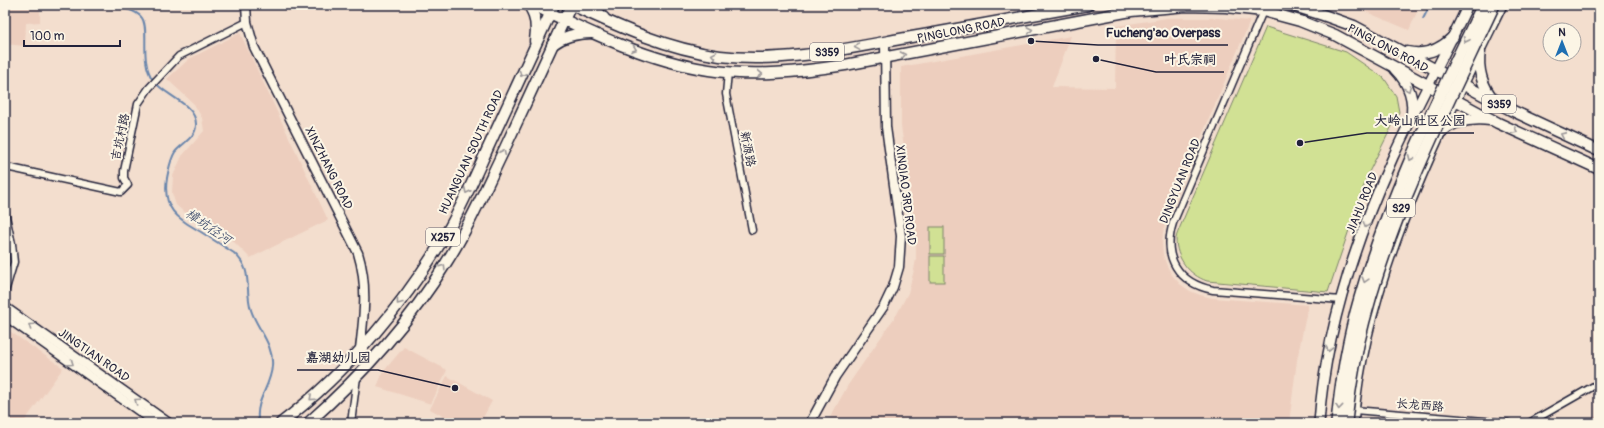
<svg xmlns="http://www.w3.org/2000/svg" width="1604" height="428" font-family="Pangolin,'LXGW WenKai TC',sans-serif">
<rect width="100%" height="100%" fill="#f3dece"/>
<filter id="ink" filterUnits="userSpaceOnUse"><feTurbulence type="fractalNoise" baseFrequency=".025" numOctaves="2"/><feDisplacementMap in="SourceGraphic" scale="8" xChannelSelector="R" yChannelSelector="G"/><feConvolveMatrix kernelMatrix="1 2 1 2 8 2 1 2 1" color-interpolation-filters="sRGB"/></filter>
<g filter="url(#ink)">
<g fill="#edcebe">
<path d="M5 5H40V22L26 23 25 46 5 44Z"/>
<path d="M1350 5H1420L1409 30Z"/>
<path d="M1167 18H1217L1250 21 1166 221 1163 232 1162 243 1163 255 1167 266 1172 275 1180 284 1190 291 1200 295 1212 298 1308 305 1297 360 1289 423H827L848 385 897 314 908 293 914 270 916 259V235L901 126V67L1071 36 1052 87 1115 88 1116 26Z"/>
<path d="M240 33 328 220 250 258 232 240 204 222 183 211 176 205 172 193 173 176 182 156 204 131 202 118 194 104 167 79 189 59Z"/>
<path d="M5 328 63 368 23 423H5Z"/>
<path d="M404 347 447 370 431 404 377 387 383 372Z"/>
<path d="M447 376 492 401 480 423H456L430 409Z"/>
<path d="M1599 415V423H1584Z"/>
</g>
<g fill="#d1e194" stroke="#7a8268">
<path d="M1266 27 1346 52 1384 78 1396 96 1399 112 1368 174 1328 292 1207 281C1189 275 1176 258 1176 239 1176 235 1179 230 1180 227Z"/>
<rect x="930" y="227" width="14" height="27"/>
<rect x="930" y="256" width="14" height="26"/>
</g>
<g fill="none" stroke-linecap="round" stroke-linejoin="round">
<g stroke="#6b86ac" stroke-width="2">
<path d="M99 5C112 7 134 7 142 18 150 29 139 61 153 80 163 95 196 104 196 124 197 137 182 143 175 152 170 160 169 169 167 178 162 209 177 218 201 232 212 239 223 246 234 253 254 271 244 287 251 310 257 329 274 344 272 366 271 385 256 400 258 418"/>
<path d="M1423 19 1430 5"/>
</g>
<defs>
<g id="minor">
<path d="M1263 11 1173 223C1162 257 1178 283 1213 290L1341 300"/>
<path d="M728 72 726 94 752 230"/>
<path d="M5 168H11L121 192 128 185 124 178V171L138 104 149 88 179 56 247 22"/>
<path d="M5 212 12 244 14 262 5 292"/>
<path d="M1354 410 1508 423"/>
<path d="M351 423 357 377"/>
<path d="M1529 423 1599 383"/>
</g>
<g id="tertiary">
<path d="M246 5 247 22 254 47 358 253C368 285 364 316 360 349"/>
<path d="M5 307 169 423"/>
<path d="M5 316 156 423"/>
<path d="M810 423 835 377 884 306 893 287 899 267 901 236 886 127 885 42"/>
</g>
<g id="secondary">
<path d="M1319 423C1325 331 1355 241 1393 157 1417 105 1444 56 1468 5"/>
<path d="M1353 423C1365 276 1438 136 1502 5"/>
</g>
<g id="primary">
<path d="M529 5C536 16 537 29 535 41"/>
<path d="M533 5C589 32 648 61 709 70 754 77 800 72 845 65L1131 11 1186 6 1226 7 1263 11 1300 21 1335 35 1498 123 1599 169"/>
<path d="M572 5C619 27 668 49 720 56 780 63 841 50 900 39 963 28 1026 16 1088 5"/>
<path d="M593 5 598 12 604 18"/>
<path d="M1291 5 1323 15 1354 26 1511 110 1599 151"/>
<path d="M552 45C563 36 578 33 592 33"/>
<path d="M1480 51C1477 68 1482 87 1494 100"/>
<path d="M1407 52C1425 56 1440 50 1453 37"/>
<path d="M1395 69C1409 83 1415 101 1411 120"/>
<path d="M1441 132C1455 120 1472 118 1490 120"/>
<path d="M281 423C348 372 408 300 450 227 466 198 479 167 493 137 513 93 534 49 554 5"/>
<path d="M308 423C360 377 409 323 446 263 469 227 486 187 505 148 527 100 549 53 571 5"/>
</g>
</defs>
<use href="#minor" stroke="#22223b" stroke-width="9"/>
<use href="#tertiary" stroke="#22223b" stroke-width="11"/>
<use href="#secondary" stroke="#22223b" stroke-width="12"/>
<use href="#primary" stroke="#22223b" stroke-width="13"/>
<use href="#minor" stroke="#fcf5e5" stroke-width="6"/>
<use href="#tertiary" stroke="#fcf5e5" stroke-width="8"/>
<use href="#secondary" stroke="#fcf5e5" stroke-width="9"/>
<use href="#primary" stroke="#fcf5e5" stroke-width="10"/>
<defs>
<g id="motorway-bridge">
<path d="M1337 423C1341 381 1348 339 1360 298 1389 196 1437 101 1483 5"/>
<path d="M1346 423C1348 397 1353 371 1358 345 1385 225 1442 116 1494 5"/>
</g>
</defs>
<use href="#motorway-bridge" stroke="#22223b" stroke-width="14" stroke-linecap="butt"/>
<use href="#motorway-bridge" stroke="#fcf5e5" stroke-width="11"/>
</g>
<defs><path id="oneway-chevron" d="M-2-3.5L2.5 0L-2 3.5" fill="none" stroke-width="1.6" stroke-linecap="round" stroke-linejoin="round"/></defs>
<g stroke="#9a9698">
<use href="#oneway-chevron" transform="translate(1030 30) rotate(-11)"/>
<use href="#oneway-chevron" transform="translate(1466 40) rotate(115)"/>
<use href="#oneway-chevron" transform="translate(857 47) rotate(170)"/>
<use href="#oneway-chevron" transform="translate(634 49) rotate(20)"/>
<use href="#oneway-chevron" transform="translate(714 55) rotate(-170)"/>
<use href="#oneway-chevron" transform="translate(903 55) rotate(-11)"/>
<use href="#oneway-chevron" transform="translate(522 74) rotate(115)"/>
<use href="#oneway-chevron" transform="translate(760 74) rotate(1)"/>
<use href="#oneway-chevron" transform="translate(1408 89) rotate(68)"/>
<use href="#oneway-chevron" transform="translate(1515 131) rotate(26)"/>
<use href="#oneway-chevron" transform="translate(1563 135) rotate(-156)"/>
<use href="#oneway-chevron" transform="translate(503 152) rotate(-65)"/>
<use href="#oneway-chevron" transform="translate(1411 158) rotate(113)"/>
<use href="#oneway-chevron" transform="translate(467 191) rotate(116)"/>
<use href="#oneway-chevron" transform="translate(1366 225) rotate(111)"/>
<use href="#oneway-chevron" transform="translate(443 267) rotate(-57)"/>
<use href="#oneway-chevron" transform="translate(1365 280) rotate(107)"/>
<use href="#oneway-chevron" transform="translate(399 302) rotate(128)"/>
<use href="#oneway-chevron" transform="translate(31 326) rotate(-145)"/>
<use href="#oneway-chevron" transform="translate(1329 349) rotate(102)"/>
<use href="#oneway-chevron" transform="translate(71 363) rotate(35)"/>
<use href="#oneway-chevron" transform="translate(312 398) rotate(138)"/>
<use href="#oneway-chevron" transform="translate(137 401) rotate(-145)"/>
<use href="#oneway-chevron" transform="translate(1339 407) rotate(96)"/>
</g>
</g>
<g text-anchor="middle" stroke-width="4" stroke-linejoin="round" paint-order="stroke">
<g fill="#fcf5e5" stroke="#63616e" stroke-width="1">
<rect x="810" y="43" width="34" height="18" rx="3"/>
<rect x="1482" y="95" width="34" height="18" rx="3"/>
<rect x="1387" y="199" width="28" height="18" rx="3"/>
<rect x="426" y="228" width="34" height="18" rx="3"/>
</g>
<g font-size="11" font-weight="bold" fill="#22223b">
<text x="827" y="56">S359</text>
<text x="1499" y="108">S359</text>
<text x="1401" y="212">S29</text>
<text x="443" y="241">X257</text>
</g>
<g font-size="12" fill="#22223b" stroke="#fcf5e5">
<text transform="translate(961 30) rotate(-11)" y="4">PINGLONG ROAD</text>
<text transform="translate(1388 48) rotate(28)" y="4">PINGLONG ROAD</text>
<text transform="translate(120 137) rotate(-78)" y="4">吉坑村路</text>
<text transform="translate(748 149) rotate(79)" y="4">新源路</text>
<text transform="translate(471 152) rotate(-65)" y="4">HUANGUAN SOUTH ROAD</text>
<text transform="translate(329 168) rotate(63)" y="4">XINZHANG ROAD</text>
<text transform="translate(1180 181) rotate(-68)" y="4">DINGYUAN ROAD</text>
<text transform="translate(906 195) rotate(83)" y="4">XINQIAO 3RD ROAD</text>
<text transform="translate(1362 203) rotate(-68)" y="4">JIAHU ROAD</text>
<text transform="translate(94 355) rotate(35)" y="4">JINGTIAN ROAD</text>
<text transform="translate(1420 405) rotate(5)" y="4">长龙西路</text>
</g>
<g font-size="13" font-style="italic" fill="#475473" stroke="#fcf5e5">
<text transform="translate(209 226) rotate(34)" y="5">樟坑径河</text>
</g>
</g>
<path fill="none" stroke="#22223b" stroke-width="1.5" d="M1031 41L1098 45H1228M1096 59L1156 72H1224M1300 143L1367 133H1474M455 388L378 370H297"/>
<g fill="#22223b" stroke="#fcf5e5" stroke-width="1.5">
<circle cx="1031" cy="41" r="4"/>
<circle cx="1096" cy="59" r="4"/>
<circle cx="1300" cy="143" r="4"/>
<circle cx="455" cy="388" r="4"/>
</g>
<g font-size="13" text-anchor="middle" font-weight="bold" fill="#22223b" stroke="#fcf5e5" stroke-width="4" stroke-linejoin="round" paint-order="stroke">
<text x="1163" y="37">Fucheng'ao Overpass</text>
<text x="1190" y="64">叶氏宗祠</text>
<text x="1420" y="125">大岭山社区公园</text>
<text x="338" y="362">嘉湖幼儿园</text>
</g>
<rect width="1604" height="428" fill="none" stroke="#fcf5e5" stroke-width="20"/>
<rect x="10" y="10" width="1584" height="408" fill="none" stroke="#22223b" stroke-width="1.5" filter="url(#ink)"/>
<g transform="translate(1562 42)"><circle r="19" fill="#fcf5e5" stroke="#a5a1a1"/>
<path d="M0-3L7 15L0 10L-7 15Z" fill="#1f6fb2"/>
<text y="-6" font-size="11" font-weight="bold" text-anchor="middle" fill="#22223b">N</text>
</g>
<path d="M24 40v6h96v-6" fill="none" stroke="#22223b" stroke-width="2"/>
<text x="30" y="40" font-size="12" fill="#22223b" stroke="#fcf5e5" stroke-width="3" paint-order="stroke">100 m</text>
</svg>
